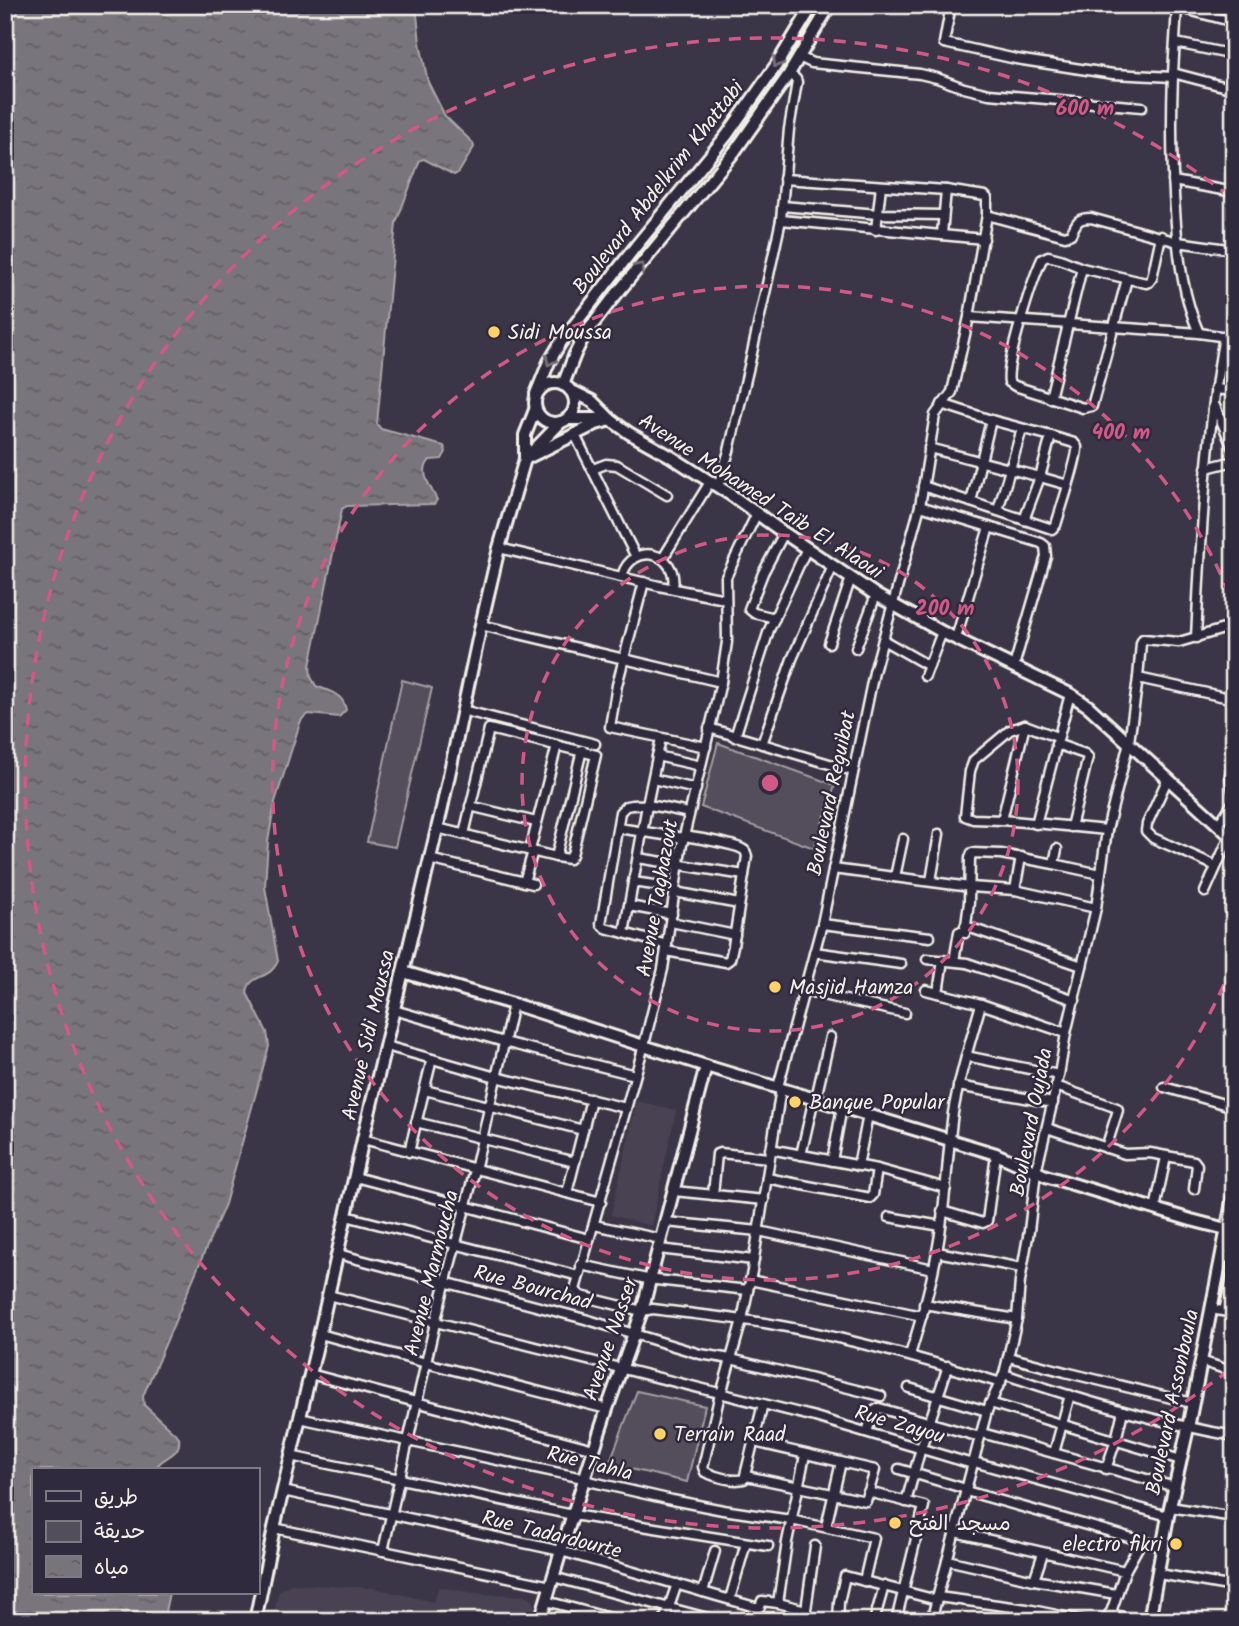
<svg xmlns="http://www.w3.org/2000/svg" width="1239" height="1626" font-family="Kalam,'Playpen Sans Arabic',sans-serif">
<defs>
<pattern id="water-ripples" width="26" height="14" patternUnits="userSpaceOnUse" patternTransform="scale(1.75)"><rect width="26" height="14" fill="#78747b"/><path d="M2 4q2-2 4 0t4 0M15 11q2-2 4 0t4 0" fill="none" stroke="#636063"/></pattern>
</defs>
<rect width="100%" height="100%" fill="#3b3647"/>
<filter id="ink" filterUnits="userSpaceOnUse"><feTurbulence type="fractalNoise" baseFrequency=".0143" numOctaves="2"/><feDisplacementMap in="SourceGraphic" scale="14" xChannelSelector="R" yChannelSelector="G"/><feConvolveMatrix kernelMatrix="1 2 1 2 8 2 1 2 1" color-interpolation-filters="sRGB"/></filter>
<g filter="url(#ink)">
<g fill="#484352">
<path d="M637 1101 676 1110 651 1226 611 1215Z"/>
<path d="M291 1584 373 1588 433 1602 439 1587 482 1594 529 1596 535 1606 531 1621H272L279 1591Z"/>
</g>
<g fill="#534e5c" stroke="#a4a0a2" stroke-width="2">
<path d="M402 680 432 688 395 847 367 842Z"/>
<path d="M718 743 835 785 814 848 701 807Z"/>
<path d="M637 1391 705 1406 687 1482 609 1464Z"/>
</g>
<path fill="url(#water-ripples)" stroke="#aaa6a7" stroke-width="2" d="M5 5H416L420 43 428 82 445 116 473 143 474 147 459 172 454 175 424 159 420 160 396 223 377 424 381 429 444 446 446 452 442 459 430 460C418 472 431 487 437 500L434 504 347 506 342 509 310 666 311 677 316 686C330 692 343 693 346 710L339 717 309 714 303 718 300 723 275 802 268 841 265 887 278 961C270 981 249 973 247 993L267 1032 269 1046 225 1204 143 1396 144 1405 179 1437C182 1457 162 1455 154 1470H33V1593H169L163 1621H5Z"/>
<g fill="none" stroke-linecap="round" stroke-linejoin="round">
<defs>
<g id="street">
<path d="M951 5 944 43 1016 59 1113 74 1173 77"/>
<path d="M1177 5C1176 29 1174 51 1173 75 1171 124 1172 175 1176 224 1179 262 1184 299 1199 333"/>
<path d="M1177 7 1234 22"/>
<path d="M1176 43 1234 55"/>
<path d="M799 57 812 63 920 74 937 78 964 88 989 94 1142 107"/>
<path d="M1173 73 1234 89"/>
<path d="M784 179 946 190 985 196 987 198V215"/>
<path d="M1173 181 1234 192"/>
<path d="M782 206 878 214 943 215"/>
<path d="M781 220 984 239"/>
<path d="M876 230 881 186"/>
<path d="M942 234 946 190"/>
<path d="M1127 279 1092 406 1083 408 1015 386 1009 382C1005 364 1033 278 1042 259L1048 256 1060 259 1082 268 1146 283 1149 282 1152 278 1161 236"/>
<path d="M969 317 1199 333 1234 338"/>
<path d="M1215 389 1234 391"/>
<path d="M1050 398 1082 268"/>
<path d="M1215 406 1234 451"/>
<path d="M575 435 636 557"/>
<path d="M929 448 1040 477 1068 485"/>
<path d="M1206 468 1234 461"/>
<path d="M593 469 606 464 617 465 667 495"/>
<path d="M923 486 1052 529 1056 525C1059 514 1079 455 1077 447 1077 446 1075 445 1074 443L1051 436 991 420 942 404"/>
<path d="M718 487 729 451 750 362 781 220 789 129 797 82 796 79 789 74"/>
<path d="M971 502 991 420"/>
<path d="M920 506 1041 543 1045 546 1046 556 1014 666"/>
<path d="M998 510 1022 429"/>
<path d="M757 513 726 577 727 642 721 682 681 849 663 969 644 1045 575 1290 581 1296 642 1311 653 1309C690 1314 728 1317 765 1323 846 1337 924 1359 1001 1383"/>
<path d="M1024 520 1040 477 1051 436"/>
<path d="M499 548 659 586 725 599"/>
<path d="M663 558 710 482"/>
<path d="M622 576C632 541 679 551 673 588"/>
<path d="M644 582 617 685 610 727 706 747"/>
<path d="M775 618 754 613 749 609 763 573 784 533"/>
<path d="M481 625 721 682"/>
<path d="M956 638 989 527"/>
<path d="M1196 638C1201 537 1206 436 1224 336"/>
<path d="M883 640 929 666"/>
<path d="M829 643 851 578"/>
<path d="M856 648 876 595"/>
<path d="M925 676 942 632"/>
<path d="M1138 678 1234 699"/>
<path d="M462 710 595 744"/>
<path d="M709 728 853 771"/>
<path d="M735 737 769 630 807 548"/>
<path d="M1057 737 1025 725 1010 730 974 760 970 771 965 816 973 819 1002 820 1107 830"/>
<path d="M661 738 647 805 624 933 667 945"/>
<path d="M762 744 792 659 833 566"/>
<path d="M1056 744 1085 754 1088 757 1071 827"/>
<path d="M657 756 701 766"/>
<path d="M1234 757 1230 775 1234 795"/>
<path d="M1168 778 1147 824 1146 831 1153 838 1216 866"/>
<path d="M653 779 696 789"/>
<path d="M470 806 536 822"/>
<path d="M1002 820 1025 725"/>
<path d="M1036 824 1070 694"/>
<path d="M1218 825 1234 801"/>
<path d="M437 828 556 857 569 859 572 855 596 755 489 729 464 834"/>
<path d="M618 828 684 838"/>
<path d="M1057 849 1054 864 1100 874"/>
<path d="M530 850 557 745"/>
<path d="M556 857 582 750"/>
<path d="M638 858 744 875"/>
<path d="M429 859 533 884"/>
<path d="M833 869 970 887 1015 890 1096 908"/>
<path d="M895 877 903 839"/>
<path d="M931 881 939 834"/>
<path d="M524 882 533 851"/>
<path d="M633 882 675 888"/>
<path d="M1015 890 1021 857"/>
<path d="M675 892 739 904"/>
<path d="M1205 892 1230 836"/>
<path d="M629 906 672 914"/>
<path d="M1230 909 1234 901"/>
<path d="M671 922 735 935"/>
<path d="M822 924 930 937"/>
<path d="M965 926 1082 966"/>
<path d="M624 933 605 928 601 924 620 812 626 806C646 802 669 809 689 813"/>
<path d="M666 951 726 962 730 959 733 946 747 856C746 854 746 852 745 851 739 844 695 838 684 836"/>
<path d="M814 952 901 964"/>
<path d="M927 959 967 963 1075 1000"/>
<path d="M954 961 959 932 965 933 969 902 970 858 972 853 1001 854 1054 864"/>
<path d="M926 990 981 1004 1066 1033"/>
<path d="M804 991 905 1013"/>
<path d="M938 993 943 960"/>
<path d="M394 1010 504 1042 635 1075"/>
<path d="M386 1046 496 1077 626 1108"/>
<path d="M966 1056 1059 1075"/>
<path d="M958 1086 1053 1103"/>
<path d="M1056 1086 1117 1108 1118 1110 1106 1148"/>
<path d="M778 1087 822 924 874 672 920 506 935 415 952 392 969 317 987 215 1065 236 1071 234C1077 222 1077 218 1091 218L1178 242 1234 250"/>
<path d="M1164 1087 1234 1107"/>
<path d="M425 1090 583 1130"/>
<path d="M816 1098 830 1037"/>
<path d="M416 1122 575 1162"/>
<path d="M1047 1128 1125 1154 1150 1153 1194 1161 1197 1165 1194 1189"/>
<path d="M363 1139 601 1202"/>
<path d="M770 1149 877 1169 946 1188"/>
<path d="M409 1152 432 1059"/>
<path d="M801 1155 814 1098"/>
<path d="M832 1161 842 1107"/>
<path d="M858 1166 868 1115"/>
<path d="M355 1177 589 1239"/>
<path d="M767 1178 870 1198 873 1195 877 1169"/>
<path d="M674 1191 764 1200"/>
<path d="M567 1193 591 1099"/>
<path d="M713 1195 717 1154 720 1153 769 1158"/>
<path d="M1155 1209 1166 1157"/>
<path d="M942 1211 983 1223 987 1221 996 1154"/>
<path d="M346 1216 579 1276"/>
<path d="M889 1217 941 1226"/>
<path d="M666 1222 759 1231 933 1269"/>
<path d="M594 1225 661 1239"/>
<path d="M659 1249 754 1260"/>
<path d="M937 1252 1022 1268"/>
<path d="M338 1254 585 1319 700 1354 731 1359 881 1396"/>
<path d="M1222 1255 1234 1260"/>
<path d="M581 1265 647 1279 748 1290"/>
<path d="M750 1280 922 1316"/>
<path d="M328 1295 815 1417 969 1463 974 1462 1168 1516"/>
<path d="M924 1304 1017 1319"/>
<path d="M1211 1309 1234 1313"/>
<path d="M1224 1311 1234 1269"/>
<path d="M320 1334 426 1363 607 1409"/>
<path d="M910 1355C921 1319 932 1283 938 1246 946 1202 947 1157 953 1113 959 1076 971 1040 981 1004"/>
<path d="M1009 1357 1065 1372 1192 1403"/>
<path d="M1201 1361 1234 1372"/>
<path d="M310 1374 594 1449"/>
<path d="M1004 1374C1079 1400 1155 1422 1234 1436"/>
<path d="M909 1388 987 1411"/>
<path d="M720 1394 703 1467 705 1472C716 1477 733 1482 744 1479L763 1404"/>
<path d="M721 1394 742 1320 752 1271 781 1088"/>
<path d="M990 1403 1181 1460"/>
<path d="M299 1418 578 1477 584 1480 672 1500 723 1510 791 1520 874 1538 864 1581"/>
<path d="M867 1432 874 1411 879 1408 980 1437"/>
<path d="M982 1433 1175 1487"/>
<path d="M1054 1453 1070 1395"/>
<path d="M290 1456 573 1515 768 1546"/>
<path d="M899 1469 966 1489"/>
<path d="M1106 1469 1116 1440 1123 1411"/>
<path d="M746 1476 866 1501 875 1470 754 1442"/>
<path d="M283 1491 561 1551 755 1607H760L762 1601 778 1603 806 1610 815 1546"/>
<path d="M966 1491 1164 1547"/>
<path d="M868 1492 924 1506 896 1621"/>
<path d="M906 1502 921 1448 948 1366"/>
<path d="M1170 1507 1234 1517"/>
<path d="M826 1527 841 1462"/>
<path d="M274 1528 551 1586"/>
<path d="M955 1532 1125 1571"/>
<path d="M383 1551 435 1323 475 1170 513 1004"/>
<path d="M947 1560 1034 1580 1116 1594"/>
<path d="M1159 1574 1234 1587"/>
<path d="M553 1577 719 1621"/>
<path d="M1034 1580 1043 1553"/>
<path d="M703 1592 715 1551"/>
<path d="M938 1597 1027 1609 1086 1621"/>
<path d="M730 1599 746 1543"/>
<path d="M546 1601 621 1621"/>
<path d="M778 1603 787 1542 805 1455"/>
<path d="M1109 1614 1144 1621"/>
<path d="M664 1621 677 1584"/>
<path d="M838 1621 839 1602 845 1576 937 1600"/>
<path d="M874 1621 884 1586"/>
<path d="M931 1621 987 1411 1004 1374 1017 1319 1020 1281 1029 1231 1036 1172 1059 1075 1066 1033 1096 908 1107 830 1129 742 1138 678 1141 643 1143 639 1179 642 1234 626"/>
<path d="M1108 1621 1125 1571 1142 1540"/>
</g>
<g id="secondary">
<circle cx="555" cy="403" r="20"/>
<path d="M563 385 575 354 584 336 610 302 735 151 789 74 830 5"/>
<path d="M570 390 592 401 611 420 629 433 670 456 731 495 784 533 876 595 942 632 1070 694 1088 706 1234 839"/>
<path d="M536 394 549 362 561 342 636 246 727 135 777 64 813 5"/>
<path d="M567 419H604"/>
<path d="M532 452 561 422"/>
<path d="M525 459 596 424 611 420"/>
<path d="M403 972 513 1004 706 1066 996 1154 1046 1176 1191 1220 1226 1229"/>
<path d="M255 1621 274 1528 317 1345 363 1139 442 808 481 625 499 548 525 459V435L535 410"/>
<path d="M540 1621 561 1551 607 1409 642 1311 706 1066"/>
<path d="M1149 1621 1168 1516 1188 1428 1234 1192"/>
</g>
</defs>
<use href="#street" stroke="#f4f1e8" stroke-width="13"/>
<use href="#secondary" stroke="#f4f1e8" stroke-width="16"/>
<use href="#street" stroke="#2f2a3d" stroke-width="8"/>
<use href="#secondary" stroke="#2f2a3d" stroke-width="10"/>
</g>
<defs><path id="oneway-chevron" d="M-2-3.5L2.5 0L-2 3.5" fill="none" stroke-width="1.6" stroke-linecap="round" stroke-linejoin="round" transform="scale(1.75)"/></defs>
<g stroke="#747079">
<use href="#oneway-chevron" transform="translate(777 63) rotate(123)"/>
<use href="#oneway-chevron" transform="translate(640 267) rotate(-49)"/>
<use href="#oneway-chevron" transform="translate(550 361) rotate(118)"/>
</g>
</g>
<g fill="none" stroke="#d15985" stroke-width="3.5" stroke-dasharray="12 9">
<circle cx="770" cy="783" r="248"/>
<path d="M1232 965A497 497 0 1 1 1232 601"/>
<path d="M1229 1370A745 745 0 1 1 1229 196"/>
</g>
<g fill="#ffd166" stroke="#2f2a3d" stroke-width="2.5">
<circle cx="494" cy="332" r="7"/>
<circle cx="775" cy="987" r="7"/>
<circle cx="795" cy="1102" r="7"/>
<circle cx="660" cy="1434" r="7"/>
<circle cx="895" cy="1523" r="7"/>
<circle cx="1176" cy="1544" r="7"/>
</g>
<g text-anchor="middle" stroke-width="5" stroke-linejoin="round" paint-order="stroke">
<g font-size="21" fill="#f4f1e8" stroke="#2f2a3d">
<text transform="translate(658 187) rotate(-52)" y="7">Boulevard Abdelkrim Khattabi</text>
<text transform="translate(761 496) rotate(33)" y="7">Avenue Mohamed Taïb El Alaoui</text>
<text transform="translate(831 793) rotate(-78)" y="7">Boulevard Reguibat</text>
<text transform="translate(657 898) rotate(-80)" y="7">Avenue Taghazout</text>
<text transform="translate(368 1035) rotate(-77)" y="7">Avenue Sidi Moussa</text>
<text transform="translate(1031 1122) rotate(-79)" y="7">Boulevard Oujada</text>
<text transform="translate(431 1273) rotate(-76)" y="7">Avenue Marmoucha</text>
<text transform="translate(533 1287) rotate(15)" y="7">Rue Bourchad</text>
<text transform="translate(610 1339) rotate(-71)" y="7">Avenue Nasser</text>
<text transform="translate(1172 1402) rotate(-78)" y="7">Boulevard Assonboula</text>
<text transform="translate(900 1424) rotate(16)" y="7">Rue Zayou</text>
<text transform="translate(590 1463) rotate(14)" y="7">Rue Tahla</text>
<text transform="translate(552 1534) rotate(14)" y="7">Rue Tadardourte</text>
</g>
<g font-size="21" fill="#f4f1e8" stroke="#2f2a3d" text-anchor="start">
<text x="508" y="339">Sidi Moussa</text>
<text x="789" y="994">Masjid Hamza</text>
<text x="809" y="1109">Banque Popular</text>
<text x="674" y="1441">Terrain Raad</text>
<text x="909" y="1530">مسجد الفتح</text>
<text x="1162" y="1551" text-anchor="end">electro fikri</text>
</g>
</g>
<circle cx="770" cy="783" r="10" fill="#d15985" stroke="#2f2a3d" stroke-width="3.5"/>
<g font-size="21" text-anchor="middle" font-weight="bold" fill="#d15985" stroke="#2f2a3d" stroke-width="5" stroke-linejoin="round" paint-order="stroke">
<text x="1085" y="115">600 m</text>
<text x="1121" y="439">400 m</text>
<text x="945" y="615">200 m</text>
</g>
<rect width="1239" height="1626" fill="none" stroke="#2f2a3d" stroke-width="28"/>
<rect x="14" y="14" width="1211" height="1598" fill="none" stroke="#f4f1e8" stroke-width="2.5" filter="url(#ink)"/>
<rect x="32" y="1468" width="228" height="126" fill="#2f2a3d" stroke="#7e7a81" stroke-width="2"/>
<rect x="46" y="1491" width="35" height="10" fill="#2f2a3d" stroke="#7e7a81" stroke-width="2"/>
<text x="94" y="1504" font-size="21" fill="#f4f1e8">طريق</text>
<rect x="46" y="1521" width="35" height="21" fill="#534e5c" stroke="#7e7a81" stroke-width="2"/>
<text x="94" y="1538" font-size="21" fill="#f4f1e8">حديقة</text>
<rect x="46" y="1556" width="35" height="21" fill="url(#water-ripples)" stroke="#7e7a81" stroke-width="2"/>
<text x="94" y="1574" font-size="21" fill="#f4f1e8">مياه</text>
</svg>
